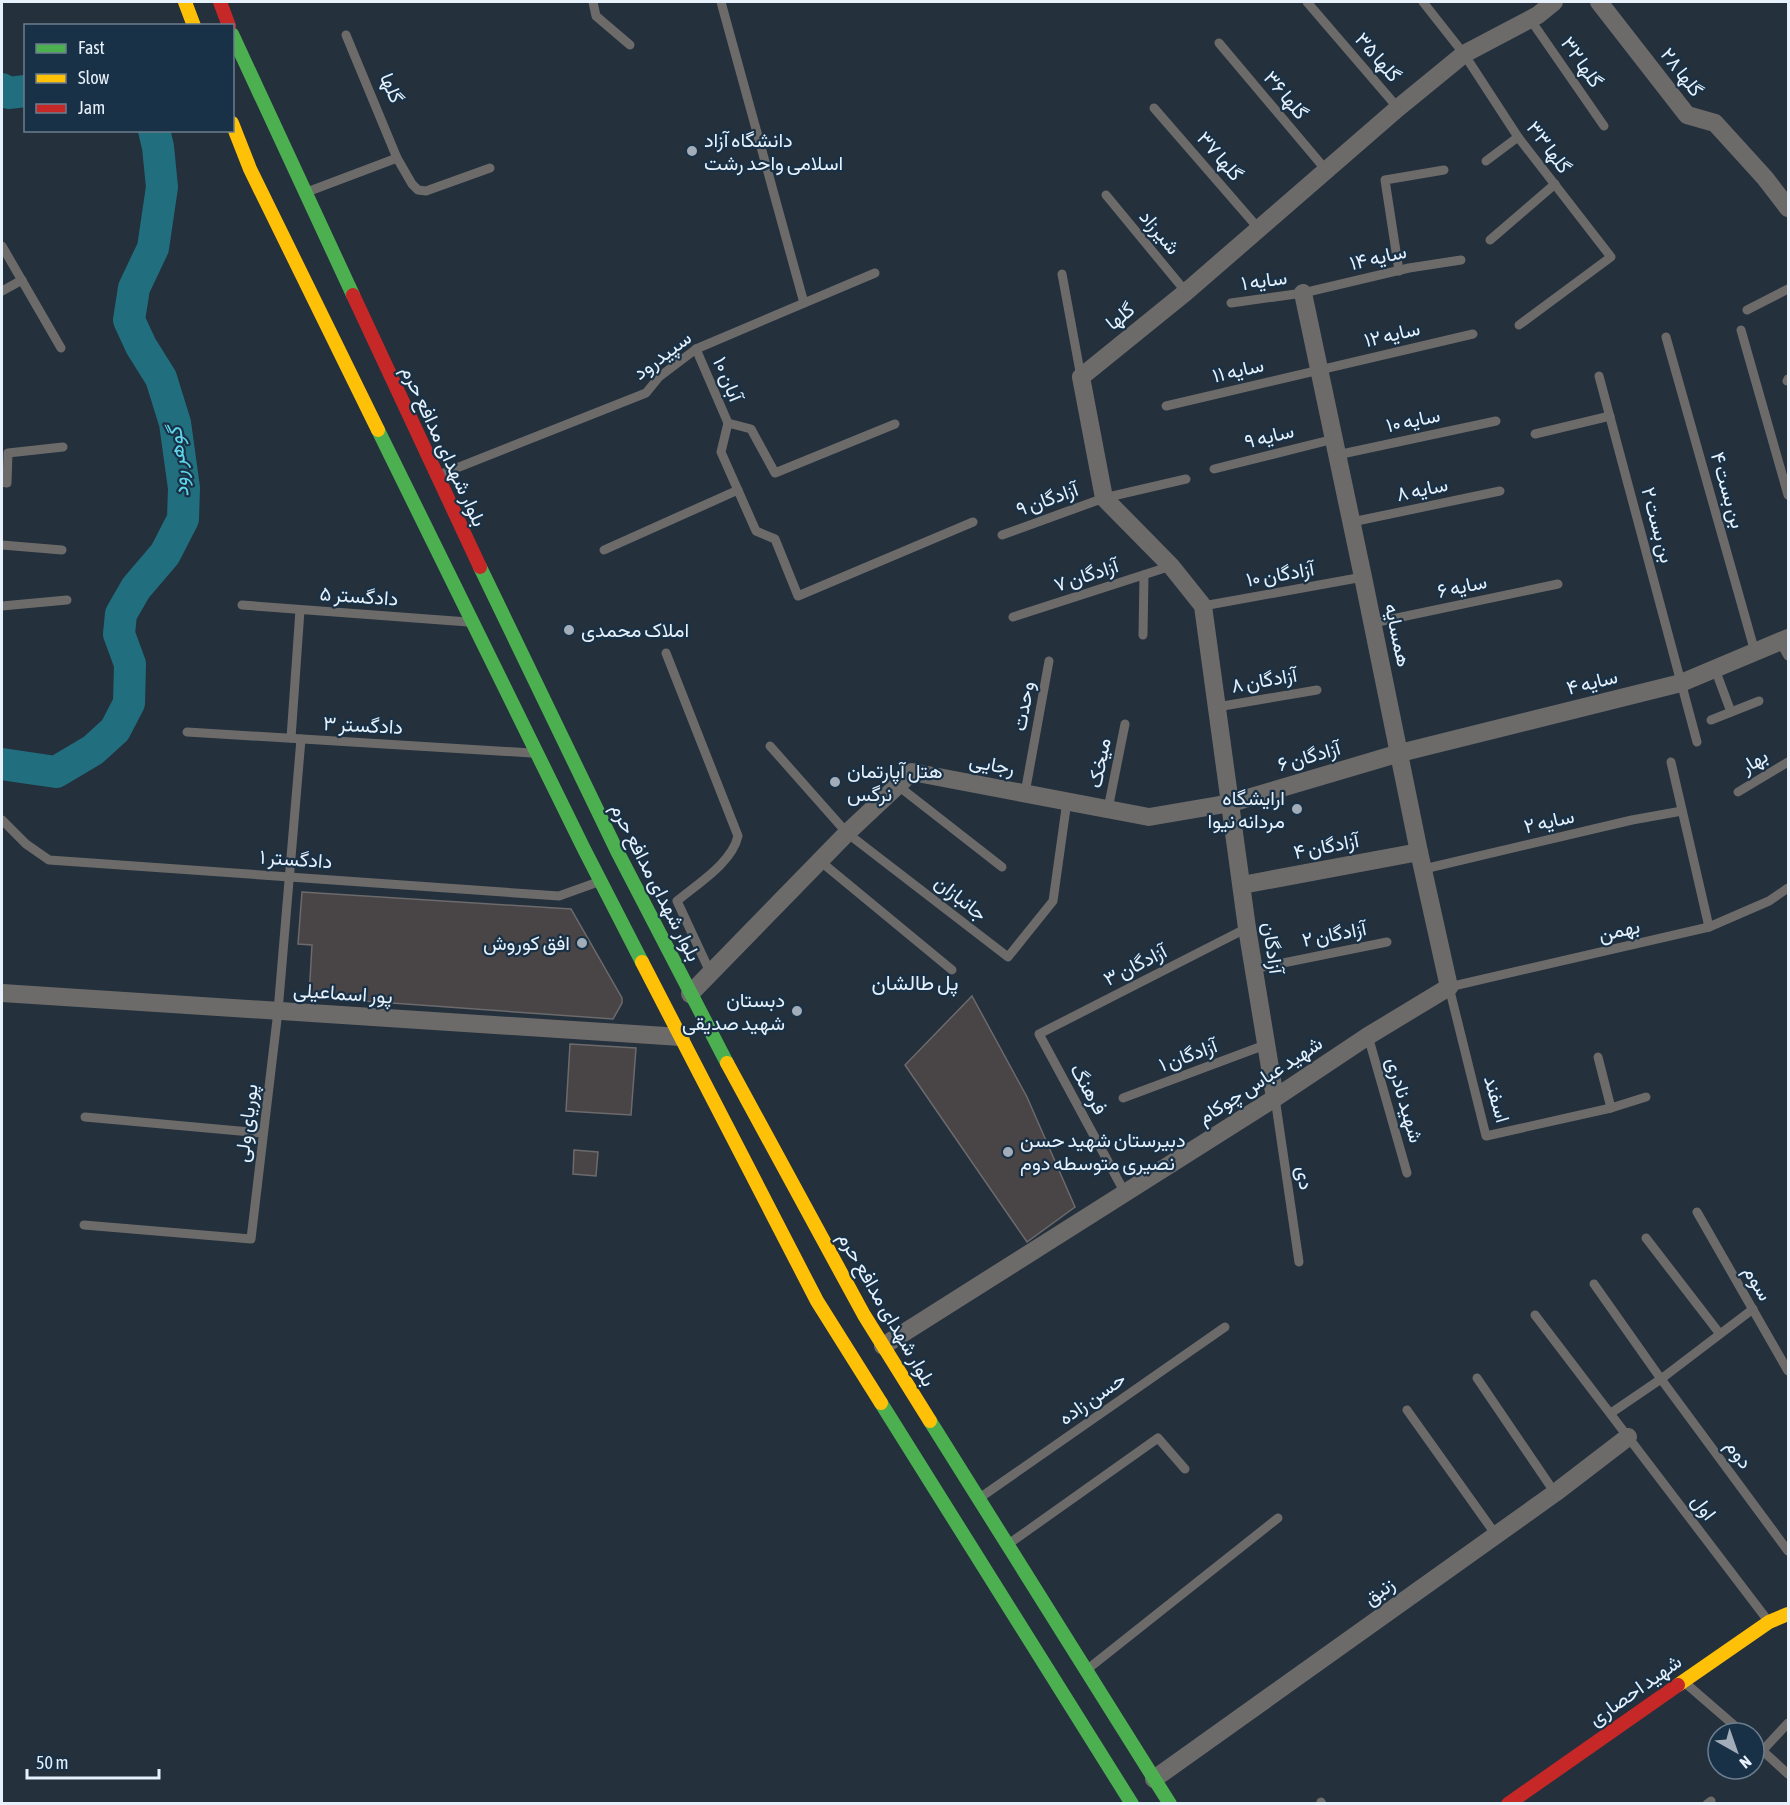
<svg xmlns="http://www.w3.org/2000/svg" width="1790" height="1805" font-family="'Asap Condensed',Vazirmatn,sans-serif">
<rect width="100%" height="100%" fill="#24303c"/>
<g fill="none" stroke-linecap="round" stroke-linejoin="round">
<g stroke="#216f7e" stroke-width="32">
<path d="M2 89 8 93 26 91"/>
<path d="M2 764 56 772 93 750 115 730 129 703 130 664 119 634 121 614 136 588 165 554 183 519 184 488 175 423 161 378 141 346 129 320 134 288 153 248 162 187 158 147 154 130"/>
</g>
</g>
<g fill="#494445" stroke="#6c6a6c" stroke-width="1.5">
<path d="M302 892 571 909 622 998V1003L613 1019 309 997 312 945 298 944Z"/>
<path d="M972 996 1027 1097 1075 1207 1027 1242 905 1065Z"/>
<path d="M570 1044 636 1048 631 1115 566 1111Z"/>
<path d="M574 1150 598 1152 596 1176 573 1174Z"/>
</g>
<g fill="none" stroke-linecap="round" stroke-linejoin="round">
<g stroke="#6d6b6a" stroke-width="9">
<path d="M593 2 596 16 630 45"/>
<path d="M721 2 804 303"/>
<path d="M1307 2 1398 108"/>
<path d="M1423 2 1464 54 1518 137 1611 257 1519 325"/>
<path d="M1530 19 1604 126"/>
<path d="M346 35 397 158 412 184 418 190 426 191 490 168"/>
<path d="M1219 43 1326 170"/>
<path d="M1154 108 1259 229"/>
<path d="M1486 161 1518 137"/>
<path d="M307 192 397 158"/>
<path d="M1106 195 1186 292"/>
<path d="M1490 240 1555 184"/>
<path d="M2 246 61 348"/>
<path d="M1399 271 1385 180 1444 170"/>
<path d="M1062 274 1081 377"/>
<path d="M2 291 22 280"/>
<path d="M1231 303 1303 293 1409 268 1461 260"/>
<path d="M1747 310 1788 289"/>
<path d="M1741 330 1788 495"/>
<path d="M1666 337 1755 652"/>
<path d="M696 349 728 423"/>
<path d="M1599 376 1697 742"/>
<path d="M1787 381 1788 379"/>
<path d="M1166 406 1473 334"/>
<path d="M728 423 721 452 756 531 775 539 798 596 973 522"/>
<path d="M728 423 751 429 775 473 895 424"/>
<path d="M1535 434 1610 416"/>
<path d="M1337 455 1496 421"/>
<path d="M1214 469 1334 439"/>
<path d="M439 475 646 393 659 377 696 349 875 273"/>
<path d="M2 482 7 483 8 453 63 447"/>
<path d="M1352 522 1500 491"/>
<path d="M1002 535 1104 498 1186 479"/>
<path d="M2 545 62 550"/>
<path d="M604 550 738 490"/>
<path d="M242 605 468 622"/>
<path d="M2 606 67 600"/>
<path d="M1203 606 1363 577"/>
<path d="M1013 617 1171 566"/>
<path d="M1373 623 1558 584"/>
<path d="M1143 635 1144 575"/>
<path d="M1780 642 1788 656"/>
<path d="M666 653 738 836C732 863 697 884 677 901L710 972"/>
<path d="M1715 669 1731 712"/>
<path d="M1217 707 1317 690"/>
<path d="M1711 720 1759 701"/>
<path d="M187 732 531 753"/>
<path d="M291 738 300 610"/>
<path d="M770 746 847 833 1008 957 1053 901 1067 801"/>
<path d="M1671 762 1709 927"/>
<path d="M897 785 1002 867"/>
<path d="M1738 792 1788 762"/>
<path d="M1025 793 1049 661"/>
<path d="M1108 809 1125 724"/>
<path d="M2 820 26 844 49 860 559 896 598 882"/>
<path d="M820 861 952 970"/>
<path d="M1424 869 1632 820 1682 811"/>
<path d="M1253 969 1387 942"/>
<path d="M1368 1036 1407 1173"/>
<path d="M1598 1057 1611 1108"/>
<path d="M1646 1097 1611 1108 1486 1136 1449 987 1709 927 1769 901 1788 888"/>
<path d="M1123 1098 1265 1045"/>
<path d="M1275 1098 1299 1262"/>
<path d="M85 1117 262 1133"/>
<path d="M1125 1193 1039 1034 1247 928"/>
<path d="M1697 1212 1788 1371"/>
<path d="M84 1225 251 1239 278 1011 301 739"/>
<path d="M1646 1238 1720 1334"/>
<path d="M1594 1284 1661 1379 1788 1551"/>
<path d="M1535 1315 1769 1622"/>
<path d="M1477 1378 1555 1493"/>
<path d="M1407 1410 1496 1535"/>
<path d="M1611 1413 1661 1379 1753 1309"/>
<path d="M981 1497 1225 1327"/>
<path d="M1010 1543 1158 1438 1185 1469"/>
<path d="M1089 1668 1278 1518"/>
<path d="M1683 1681 1743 1733"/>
<path d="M1754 1743 1788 1774"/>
<path d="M1763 1750 1788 1723"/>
<path d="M1321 1802 1322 1804"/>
<path d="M1707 1804 1711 1801"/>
</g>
<g stroke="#6d6b6a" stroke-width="18">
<path d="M1599 2 1687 115 1715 123 1765 178 1788 208"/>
<path d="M1242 885 1419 852"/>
<path d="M2 993 681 1037"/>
<path d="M690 994 847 833 912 772 1149 817 1231 803 1400 753 1681 683 1788 638"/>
<path d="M1275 1098 1247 928 1203 606 1171 566 1104 498 1081 377 1186 292 1398 108 1464 54 1538 15 1554 2"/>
<path d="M883 1346 1275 1098 1368 1036 1449 987 1419 852 1363 577 1303 293"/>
<path d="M1154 1779 1555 1493 1628 1437"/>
</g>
<g stroke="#4caf50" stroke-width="14">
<path d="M232 34 353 295"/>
<path d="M378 430 584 849 642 962"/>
<path d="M480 567 617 851 727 1063"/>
<path d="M881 1403 1132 1804"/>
<path d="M930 1421 1170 1804"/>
</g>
<g stroke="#ffc107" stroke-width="14">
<path d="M185 2 194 26"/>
<path d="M232 123 250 169 378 430"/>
<path d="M642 962 817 1301 881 1403"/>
<path d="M727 1063 864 1315 930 1421"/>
<path d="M1678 1685 1769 1622 1788 1614"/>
</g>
<g stroke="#c62828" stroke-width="14">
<path d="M220 2 229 26"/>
<path d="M353 295 480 567"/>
<path d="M1508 1804 1678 1685"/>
</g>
</g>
<g fill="#a2adb9" stroke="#193146" stroke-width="2">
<circle cx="692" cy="151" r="6"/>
<circle cx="569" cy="630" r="6"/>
<circle cx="835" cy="782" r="6"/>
<circle cx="1297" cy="809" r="6"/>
<circle cx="582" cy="943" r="6"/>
<circle cx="797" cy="1011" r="6"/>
<circle cx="1008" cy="1152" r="6"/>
</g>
<g text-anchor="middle" stroke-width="4.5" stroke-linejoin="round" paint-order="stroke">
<g font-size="20" fill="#e6f1fc" stroke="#193146">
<text transform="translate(1378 57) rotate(49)" y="7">گلها ۳۵</text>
<text transform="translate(1582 62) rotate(55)" y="7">گلها ۳۲</text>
<text transform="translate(1682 72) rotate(52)" y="7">گلها ۲۸</text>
<text transform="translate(392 88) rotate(67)" y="7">گلها</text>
<text transform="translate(1286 95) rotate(50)" y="7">گلها ۳۶</text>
<text transform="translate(1549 147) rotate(53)" y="7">گلها ۳۳</text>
<text transform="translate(1220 156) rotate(49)" y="7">گلها ۳۷</text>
<text transform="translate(1160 232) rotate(50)" y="7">شیرزاد</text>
<text transform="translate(1378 257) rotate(-13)" y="7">سایه ۱۴</text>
<text transform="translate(1264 280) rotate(-8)" y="7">سایه ۱</text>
<text transform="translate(1120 316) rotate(-39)" y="7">گلها</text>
<text transform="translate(1392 334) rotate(-13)" y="7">سایه ۱۲</text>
<text transform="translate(662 355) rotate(-37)" y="7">سپیدرود</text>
<text transform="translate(1238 370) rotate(-13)" y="7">سایه ۱۱</text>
<text transform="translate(728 379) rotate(67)" y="7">آبان ۱۰</text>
<text transform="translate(1413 420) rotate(-12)" y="7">سایه ۱۰</text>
<text transform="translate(1269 436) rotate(-14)" y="7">سایه ۹</text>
<text transform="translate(444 446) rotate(65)" y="7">بلوار شهدای مدافع حرم</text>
<text transform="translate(1422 489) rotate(-12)" y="7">سایه ۸</text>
<text transform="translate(1728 490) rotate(74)" y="7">بن بست ۴</text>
<text transform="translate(1047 499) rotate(-20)" y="7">آزادگان ۹</text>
<text transform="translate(1658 525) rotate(75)" y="7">بن بست ۲</text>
<text transform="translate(1280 574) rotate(-10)" y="7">آزادگان ۱۰</text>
<text transform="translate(1086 575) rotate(-18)" y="7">آزادگان ۷</text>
<text transform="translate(1462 586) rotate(-12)" y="7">سایه ۶</text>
<text transform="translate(359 596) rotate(4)" y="7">دادگستر ۵</text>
<text transform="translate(1398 635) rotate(78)" y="7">همسایه</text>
<text transform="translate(1264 680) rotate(-10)" y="7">آزادگان ۸</text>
<text transform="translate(1592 682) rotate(-14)" y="7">سایه ۴</text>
<text transform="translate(1023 706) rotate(-80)" y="7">وحدت</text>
<text transform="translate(363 725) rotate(3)" y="7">دادگستر ۳</text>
<text transform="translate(1309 756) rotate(-16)" y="7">آزادگان ۶</text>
<text transform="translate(1754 761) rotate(-31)" y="7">بهار</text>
<text transform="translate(1099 763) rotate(-79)" y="7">میخک</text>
<text transform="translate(992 764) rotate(11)" y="7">رجایی</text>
<text transform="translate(1549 821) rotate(-13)" y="7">سایه ۲</text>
<text transform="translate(1326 846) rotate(-11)" y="7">آزادگان ۴</text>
<text transform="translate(296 859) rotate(4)" y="7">دادگستر ۱</text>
<text transform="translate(656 882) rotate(63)" y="7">بلوار شهدای مدافع حرم</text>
<text transform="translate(961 898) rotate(38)" y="7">جانبازان</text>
<text transform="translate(1619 930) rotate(-13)" y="7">بهمن</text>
<text transform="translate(1334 934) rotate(-11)" y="7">آزادگان ۲</text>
<text transform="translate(1273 948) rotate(82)" y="7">آزادگان</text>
<text transform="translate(1135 965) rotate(-27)" y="7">آزادگان ۳</text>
<text transform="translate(343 993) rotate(4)" y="7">پور اسماعیلی</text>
<text transform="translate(1188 1055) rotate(-20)" y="7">آزادگان ۱</text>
<text transform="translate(1260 1080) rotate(-33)" y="7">شهید عباس چوکام</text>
<text transform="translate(1089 1089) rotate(61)" y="7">فرهنگ</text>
<text transform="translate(1497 1099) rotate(74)" y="7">اسفند</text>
<text transform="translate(1405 1100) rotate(74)" y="7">شهید نادری</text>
<text transform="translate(246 1123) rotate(-83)" y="7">پوریای ولی</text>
<text transform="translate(1305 1178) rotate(82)" y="7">دی</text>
<text transform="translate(1758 1283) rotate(60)" y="7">سوم</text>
<text transform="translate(887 1309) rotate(60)" y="7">بلوار شهدای مدافع حرم</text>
<text transform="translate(1092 1398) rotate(-35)" y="7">حسن زاده</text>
<text transform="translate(1739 1454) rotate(54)" y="7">دوم</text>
<text transform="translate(1704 1507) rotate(53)" y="7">اول</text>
<text transform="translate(1379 1591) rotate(-36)" y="7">زنبق</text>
<text transform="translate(1635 1690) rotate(-35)" y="7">شهید احصاری</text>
</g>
<g font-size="20" fill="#e6f1fc" stroke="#193146" text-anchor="start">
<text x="704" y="147">دانشگاه آزاد<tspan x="704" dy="23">اسلامی واحد رشت</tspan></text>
<text x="581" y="637">املاک محمدی</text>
<text x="847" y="778">هتل آپارتمان<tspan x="847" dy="23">نرگس</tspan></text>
<text x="1285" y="805" text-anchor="end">ارایشگاه<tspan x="1285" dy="23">مردانه نیوا</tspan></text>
<text x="570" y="950" text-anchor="end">افق کوروش</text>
<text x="785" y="1007" text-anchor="end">دبستان<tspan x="785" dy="23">شهید صدیقی</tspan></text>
<text x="1020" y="1147">دبیرستان شهید حسن<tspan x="1020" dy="23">نصیری متوسطه دوم</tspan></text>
</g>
<g font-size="21" font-style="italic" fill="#5fd6eb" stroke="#193146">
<text transform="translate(178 462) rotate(-96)" y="7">گوهر رود</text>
</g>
<g font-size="21" fill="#e6f1fc" stroke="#193146">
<text x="915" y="990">پل طالشان</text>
</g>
</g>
<rect width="1790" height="1805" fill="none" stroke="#e6f1fc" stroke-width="6"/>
<rect x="24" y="24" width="210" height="108" fill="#193146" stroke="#6b7e8f" stroke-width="1.5"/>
<rect x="36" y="44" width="30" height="9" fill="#4caf50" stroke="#6b7e8f" stroke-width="1.5"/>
<text x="78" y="54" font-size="18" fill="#e6f1fc">Fast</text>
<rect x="36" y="74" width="30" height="9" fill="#ffc107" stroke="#6b7e8f" stroke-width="1.5"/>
<text x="78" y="84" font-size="18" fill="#e6f1fc">Slow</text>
<rect x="36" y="104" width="30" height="9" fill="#c62828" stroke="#6b7e8f" stroke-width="1.5"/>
<text x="78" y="114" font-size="18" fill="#e6f1fc">Jam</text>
<g transform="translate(1736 1751) rotate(140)"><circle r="28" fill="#193146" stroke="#6b7e8f" stroke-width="1.5"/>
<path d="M0-4.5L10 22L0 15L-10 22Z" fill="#a2adb9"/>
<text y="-9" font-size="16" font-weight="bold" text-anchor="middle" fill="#e6f1fc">N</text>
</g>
<path d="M27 1769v9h132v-9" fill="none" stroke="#e6f1fc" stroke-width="3"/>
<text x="36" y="1769" font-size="18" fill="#e6f1fc" stroke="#193146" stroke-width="4.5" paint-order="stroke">50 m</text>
</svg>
